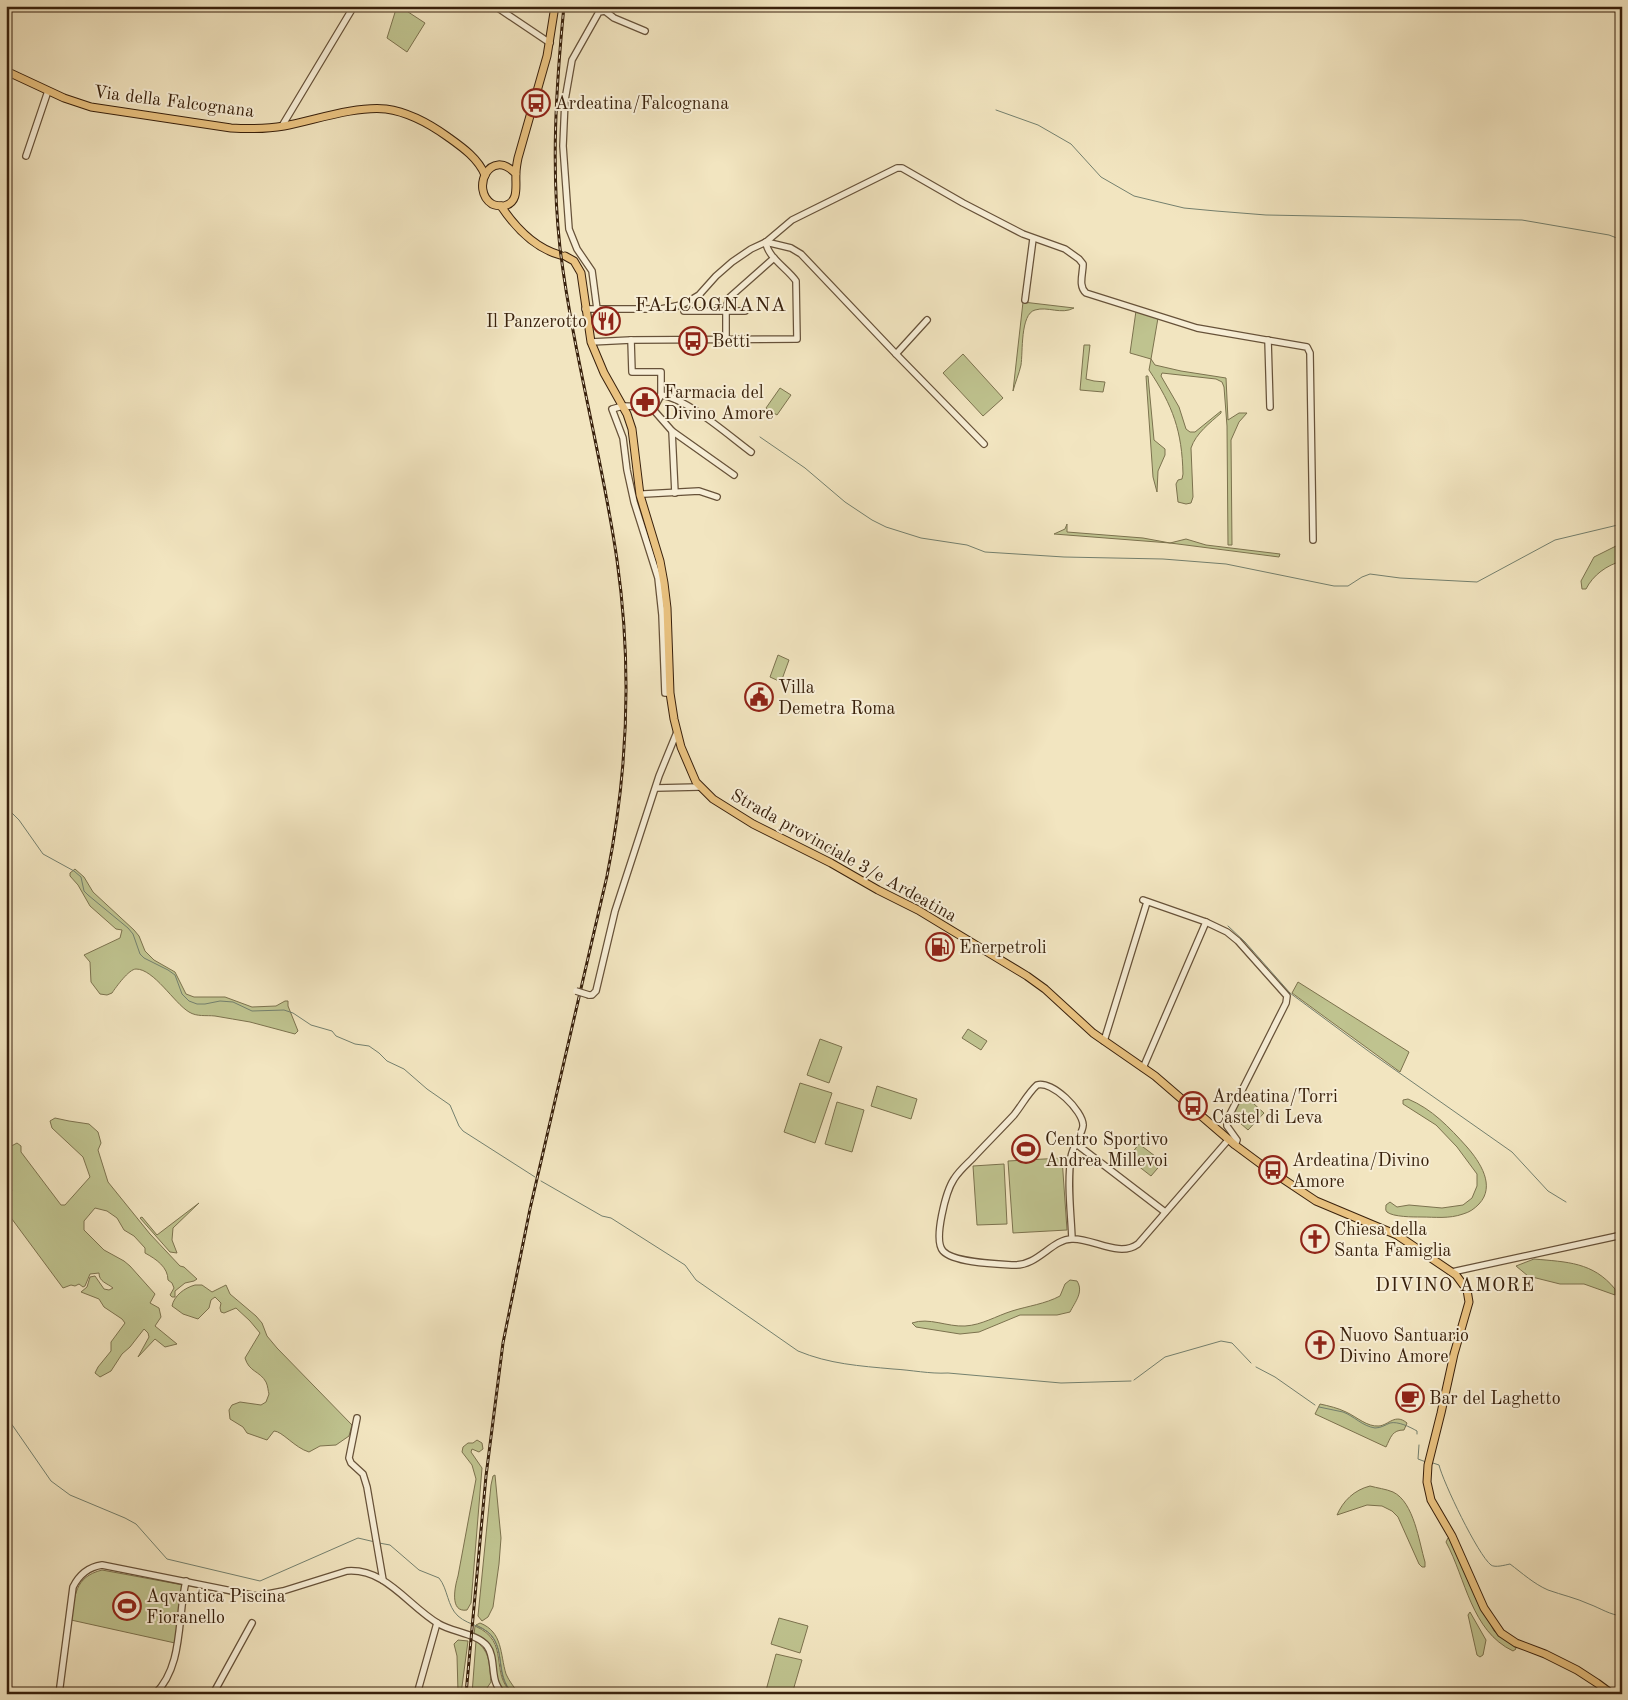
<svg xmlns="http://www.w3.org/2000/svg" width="1628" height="1700" font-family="'Old Standard TT',serif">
<rect width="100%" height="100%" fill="#f2e5c0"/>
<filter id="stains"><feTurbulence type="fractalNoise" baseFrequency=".004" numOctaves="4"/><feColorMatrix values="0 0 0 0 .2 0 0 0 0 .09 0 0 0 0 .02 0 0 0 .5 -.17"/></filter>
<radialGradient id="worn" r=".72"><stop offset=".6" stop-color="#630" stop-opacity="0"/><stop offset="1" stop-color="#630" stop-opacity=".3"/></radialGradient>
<g fill="#bfc38f" stroke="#7c724e">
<path d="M397 6H399L425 23 407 52 387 38Z"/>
<path d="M1023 302 1074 308C1061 315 1048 306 1035 310 1020 314 1023 353 1021 365 1019 374 1015 383 1013 391Z"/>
<path d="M1136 311 1158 318 1151 359 1155 365 1181 371 1226 378 1228 420 1239 413H1247L1239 422 1231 440 1232 545H1228L1227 426 1224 387 1222 382 1216 379 1162 373 1161 376 1179 407 1186 429 1190 432H1195L1221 411V413C1210 423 1196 433 1191 448L1193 497 1191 503 1186 504 1178 502 1176 484 1178 480 1182 479 1183 474C1182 431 1173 406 1149 370L1151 359 1130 353Z"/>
<path d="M1084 345H1090L1086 379 1094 381 1105 382 1103 392 1080 390Z"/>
<path d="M963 354 1003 398 983 416 943 373Z"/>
<path d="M1146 376H1148L1154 440 1165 449V455L1158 471 1157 492 1153 477Z"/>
<path d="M780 388 791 395 777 415 766 408Z"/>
<path d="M1067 524V532L1143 538 1170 543 1186 539 1206 545 1280 554 1279 557 1170 543 1054 534 1065 529Z"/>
<path d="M1618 545H1622V561C1607 565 1593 575 1586 589H1582L1581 581 1594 557Z"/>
<path d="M778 655 789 660 781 682 770 677Z"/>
<path d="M75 869 84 877 93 892 134 930 139 936 145 951 154 960 175 972 186 994 194 997H225L252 1007 276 1006 285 1001H288V1006L298 1031 295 1034C280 1030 265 1026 250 1022 238 1020 227 1018 215 1016 206 1015 197 1017 189 1012 174 1003 154 969 136 969 129 969 116 987 112 993L107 995 100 994 91 982 90 962 84 955 120 938 122 930 116 929 90 906 78 885 70 876V873Z"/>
<path d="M1298 982 1409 1052 1400 1072 1292 993Z"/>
<path d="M968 1029 987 1041 981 1050 962 1038Z"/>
<path d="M820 1039 842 1047 829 1083 807 1075Z"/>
<path d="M800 1083 832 1093 815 1143 784 1132Z"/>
<path d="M877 1086 917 1099 911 1119 871 1106Z"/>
<path d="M1243 1094 1264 1113 1248 1130 1232 1116Z"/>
<path d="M1408 1099C1432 1109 1449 1127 1467 1147 1480 1162 1496 1186 1479 1204 1474 1209 1470 1212 1463 1214 1449 1219 1435 1217 1421 1217 1413 1217 1393 1217 1387 1212 1385 1210 1386 1208 1386 1205L1390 1202 1397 1207 1409 1205 1442 1208 1463 1205 1472 1198 1477 1186V1174L1457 1147 1436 1125 1403 1104V1100Z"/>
<path d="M837 1102 864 1110 852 1152 825 1144Z"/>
<path d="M55 1118 69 1121 89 1124 98 1132 101 1143 98 1150 108 1182 150 1234 180 1266 184 1267 197 1279 194 1281 185 1283 175 1291V1297H172L170 1295 174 1288 172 1283 168 1280C168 1267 156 1259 145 1253V1248L134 1236 124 1230 117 1218 107 1211 95 1208 84 1221V1230L104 1250 124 1261 130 1266 155 1294 150 1303 159 1308 161 1317 155 1326 177 1344 165 1347 155 1339 138 1357 149 1337 148 1333 144 1329 130 1347 122 1354 111 1371 100 1377 95 1373 98 1367 111 1351V1342L125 1323 122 1319 104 1307 99 1299 81 1292 87 1287 90 1277 95 1276 104 1289 109 1290 113 1288C107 1283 99 1282 99 1273L90 1274 85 1286 83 1287 79 1284 75 1286 71 1285 63 1288 6 1211V1201L12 1190 6 1182V1149L17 1143 21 1146V1152L61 1205H65L90 1177 83 1157 52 1128 50 1121Z"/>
<path d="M1139 1144 1163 1162 1151 1176 1128 1158Z"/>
<path d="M1062 1158 1067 1230 1013 1233 1008 1161Z"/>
<path d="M1004 1164 1007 1224 977 1225 973 1166Z"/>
<path d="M199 1203 173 1228 172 1240 177 1253 170 1252 140 1218 142 1217 157 1235Z"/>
<path d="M1534 1259C1567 1262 1593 1262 1615 1289V1295L1584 1284H1560L1528 1276 1516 1266Z"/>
<path d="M1070 1280 1077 1281C1084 1292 1075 1302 1070 1312L1057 1315H1020L979 1332 960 1334 916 1327 912 1323C929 1317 947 1327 965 1326 982 1325 996 1316 1012 1311 1028 1306 1045 1304 1060 1296L1065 1284Z"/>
<path d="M195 1285H202L212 1292 226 1285 230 1294 256 1316 262 1323 267 1336 277 1348 352 1425 349 1436 336 1445 320 1446 309 1452C295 1448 282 1431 274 1431L267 1440 247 1433 243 1427 230 1419 229 1410 232 1405 240 1402 261 1405 266 1402 269 1394C268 1391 268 1386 266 1382 260 1371 249 1372 245 1358L260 1333 250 1321 236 1308 224 1313 221 1312 220 1308 221 1303 215 1297 211 1300 209 1308 198 1319 183 1314 172 1306C174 1296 184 1288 195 1285Z"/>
<path d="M1320 1404C1329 1406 1338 1408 1346 1412 1357 1417 1367 1427 1379 1426 1389 1425 1395 1413 1407 1423L1404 1430C1392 1430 1391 1437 1386 1447L1315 1414Z"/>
<path d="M477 1440 482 1443 483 1449 479 1452 472 1449 471 1452 482 1468 471 1603 467 1610C449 1613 455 1586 458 1576L476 1479 472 1465 462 1452 463 1447 468 1443H473Z"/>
<path d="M495 1475 501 1538 499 1564 493 1607 488 1617 482 1621 478 1616 491 1485 493 1476Z"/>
<path d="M1370 1486C1377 1488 1386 1489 1393 1492 1414 1502 1419 1542 1425 1562V1567H1422L1419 1564 1398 1517 1392 1511 1382 1506 1367 1505 1337 1515C1343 1501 1354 1490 1370 1486Z"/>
<path d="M1448 1538 1451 1540 1494 1631 1514 1645 1516 1649 1513 1651C1471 1631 1466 1579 1446 1542Z"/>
<path d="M102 1570 183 1585 175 1643 71 1620C75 1596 74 1577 102 1570Z"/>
<path d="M1470 1612 1486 1640 1483 1655 1480 1657 1477 1655 1468 1615Z"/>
<path d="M779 1618 808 1626 800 1653 771 1644Z"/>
<path d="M480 1623C503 1632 500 1654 506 1674 509 1681 514 1687 519 1694H514C489 1674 514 1642 476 1625Z"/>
<path d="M475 1626C512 1642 488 1673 513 1694H505L497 1679 493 1653 474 1635Z"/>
<path d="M458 1640 468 1641 461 1694 458 1692 457 1656 454 1644Z"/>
<path d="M476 1641C491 1653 489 1664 491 1682L483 1694H472Z"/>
<path d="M776 1654 802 1660 792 1694H765Z"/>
</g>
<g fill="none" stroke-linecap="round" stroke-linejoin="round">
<g stroke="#74806e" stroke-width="1">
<path d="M996 110 1038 125 1071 144 1101 177 1134 196 1184 208 1216 211 1266 215 1522 220 1609 235 1622 240"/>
<path d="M760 437 805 468 845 502 872 520 886 527 921 538 967 545 985 552 1064 557 1163 559 1226 564 1334 586H1348L1362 577 1370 574 1400 578 1477 582 1555 540 1622 524"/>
<path d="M6 807 19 820 43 854 74 871 81 877 84 891 88 895 128 928 133 934 140 954 144 958 168 970 175 975 182 994 189 1001 197 1004H205L220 1001 233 1002 252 1011 284 1010 293 1013 311 1025 332 1031 336 1036 355 1044 369 1046 379 1053 387 1061 404 1069 427 1089 450 1105 459 1126 463 1131 535 1177"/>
<path d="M1228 926 1245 942 1290 993 1371 1053 1512 1152 1548 1191 1566 1202"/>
<path d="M541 1181 602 1216 611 1218 685 1265 696 1280 798 1351C829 1364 860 1366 893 1369 912 1370 929 1374 948 1373L1061 1383 1131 1381"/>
<path d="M1256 1367 1275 1377 1315 1405"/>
<path d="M1134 1380 1165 1357 1221 1341 1232 1343 1251 1363"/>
<path d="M1319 1407C1327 1409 1335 1410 1343 1412 1354 1416 1362 1426 1375 1428 1381 1428 1385 1425 1390 1423 1398 1421 1410 1427 1417 1431V1434"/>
<path d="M6 1416 51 1481 70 1495 125 1518 136 1524 167 1559 260 1581 358 1538 375 1542"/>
<path d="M1419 1445 1418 1459 1426 1462"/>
<path d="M1433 1463 1439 1465C1443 1482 1478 1555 1491 1565 1495 1568 1505 1565 1510 1564 1522 1573 1534 1584 1548 1590 1562 1595 1576 1598 1589 1604 1600 1608 1610 1615 1622 1616"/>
<path d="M379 1543 390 1545 419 1570 439 1578C448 1589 447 1606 458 1616 469 1626 487 1626 494 1639 504 1657 497 1680 514 1694"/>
</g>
<defs>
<g id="minor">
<path d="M495 6 550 43"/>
<path d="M282 126 354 6"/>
<path d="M26 156 48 91"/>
<path d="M766 242 791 248 801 254 896 354 984 444"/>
<path d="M1025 300 1033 239"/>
<path d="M585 309H661L681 305 689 301 699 295 716 276 732 262 751 249 766 242 792 220 897 168H902L963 203 1023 234 1065 249 1079 259 1083 264C1083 274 1078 286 1086 293L1197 328 1307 347 1310 353 1313 540"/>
<path d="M597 309 592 271 577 249 569 229 563 146 565 100 572 60 599 12 605 11 614 18 645 31"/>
<path d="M684 311H745"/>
<path d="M726 339V307L730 297 774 258"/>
<path d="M631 340 632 372H661V395"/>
<path d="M1268 340 1270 407"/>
<path d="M591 342 631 340 797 339 796 281C788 269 767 257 766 242"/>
<path d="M896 354 927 320"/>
<path d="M653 410 661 395C688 399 728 435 751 452"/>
<path d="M672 431 734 475"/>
<path d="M644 494 699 491 717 497"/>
<path d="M670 693H665L662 615 658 578 634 502 627 470 623 438 612 409 623 406 651 407 672 431 675 493"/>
<path d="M656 788 699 787"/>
<path d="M1143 900 1206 922 1227 932 1238 941 1287 996 1286 1003 1227 1120V1126L1237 1140 1235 1145"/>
<path d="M589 995H592L596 991 615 911 659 776 677 732"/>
<path d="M1104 1041 1147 902"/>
<path d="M1143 1068 1206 922"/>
<path d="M1075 1143 1165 1212"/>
<path d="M1072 1239C1071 1212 1067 1184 1071 1157 1072 1147 1084 1131 1083 1125 1083 1111 1052 1080 1037 1085 1028 1093 1022 1105 1014 1115 1000 1130 986 1144 972 1159 966 1165 959 1171 954 1179 946 1191 933 1240 943 1251 954 1263 998 1264 1014 1265 1038 1266 1052 1239 1072 1239 1093 1238 1119 1258 1138 1244L1229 1139"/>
<path d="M1452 1272 1622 1235"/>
<path d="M357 1418 349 1458 351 1463 363 1474 367 1487 383 1580"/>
<path d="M59 1694 73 1587C79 1575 88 1567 102 1565L257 1596 283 1591 347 1571C386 1568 408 1606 439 1624 452 1632 478 1634 487 1646 494 1655 492 1669 495 1680 496 1685 499 1689 502 1694"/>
<path d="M155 1694C184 1665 177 1618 186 1581"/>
<path d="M213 1694 252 1623"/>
<path d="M417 1694 437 1623"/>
</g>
<g id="major">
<path d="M6 71 64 98 91 107 231 128C248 129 267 129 284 126 315 120 354 106 386 109 408 112 430 124 448 137 462 147 478 158 485 175"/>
<path d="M516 174C490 146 470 190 492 204 496 206 500 206 504 206 520 202 515 185 516 173 516 168 517 163 518 158L547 56 555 6"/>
<path d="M501 206C515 227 535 248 560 255"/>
<path d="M565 256 574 261 581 273 591 342 604 373 627 414 632 429 640 495 660 561 664 583 667 608 670 693 674 719 681 747 696 782 713 799 753 824 831 863 878 890 918 910 1027 976 1045 989 1093 1033 1155 1076 1235 1145 1262 1165 1316 1201 1397 1235 1456 1275 1467 1290 1469 1302 1454 1354 1441 1413 1428 1465 1427 1482 1431 1500 1452 1536 1484 1608 1501 1633 1516 1643 1545 1654 1577 1670 1597 1683 1612 1694"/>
</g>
</defs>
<use href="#minor" stroke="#675239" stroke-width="8"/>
<use href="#major" stroke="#39210c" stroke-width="9"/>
<use href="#minor" stroke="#f7eed6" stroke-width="5.5"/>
<use href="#major" stroke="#e9c280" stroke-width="7"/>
<defs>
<path id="rail" d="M466 1694 486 1476 503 1343 530 1209 607 876C628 772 632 666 617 560 602 456 573 353 560 248 551 167 556 87 564 6"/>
</defs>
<use href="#rail" stroke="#39210c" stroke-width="3"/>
<use href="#rail" stroke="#f7eed6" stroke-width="1" stroke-dasharray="4" stroke-linecap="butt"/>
<defs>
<path id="minor-bridge" d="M576 991 589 995"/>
</defs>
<use href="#minor-bridge" stroke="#675239" stroke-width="8" stroke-linecap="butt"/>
<use href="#minor-bridge" stroke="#f7eed6" stroke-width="5.5"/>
</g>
<defs>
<symbol id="bus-ring" viewBox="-11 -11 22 22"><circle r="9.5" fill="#f7eed6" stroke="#8f2418" stroke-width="1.5"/><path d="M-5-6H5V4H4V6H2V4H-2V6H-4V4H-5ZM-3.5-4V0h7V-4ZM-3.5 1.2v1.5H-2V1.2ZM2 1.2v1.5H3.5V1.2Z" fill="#8f2418"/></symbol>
<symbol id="restaurant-ring" viewBox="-11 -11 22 22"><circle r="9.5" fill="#f7eed6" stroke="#8f2418" stroke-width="1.5"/><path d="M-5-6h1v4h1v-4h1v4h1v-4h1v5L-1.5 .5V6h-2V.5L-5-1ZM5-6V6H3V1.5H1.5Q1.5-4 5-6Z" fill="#8f2418"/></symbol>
<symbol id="pharmacy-ring" viewBox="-11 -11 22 22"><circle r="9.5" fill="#f7eed6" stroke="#8f2418" stroke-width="1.5"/><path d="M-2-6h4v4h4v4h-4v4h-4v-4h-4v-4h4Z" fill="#8f2418"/></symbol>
<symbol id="civic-ring" viewBox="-11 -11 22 22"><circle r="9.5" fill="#f7eed6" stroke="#8f2418" stroke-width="1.5"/><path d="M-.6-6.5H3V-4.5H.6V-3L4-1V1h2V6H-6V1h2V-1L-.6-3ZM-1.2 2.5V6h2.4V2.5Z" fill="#8f2418"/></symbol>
<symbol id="fuel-ring" viewBox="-11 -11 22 22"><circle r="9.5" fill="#f7eed6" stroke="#8f2418" stroke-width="1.5"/><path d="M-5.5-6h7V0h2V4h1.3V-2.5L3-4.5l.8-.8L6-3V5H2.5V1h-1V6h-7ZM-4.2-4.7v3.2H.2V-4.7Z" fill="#8f2418"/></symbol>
<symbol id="stadium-ring" viewBox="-11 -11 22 22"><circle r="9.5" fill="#f7eed6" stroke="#8f2418" stroke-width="1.5"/><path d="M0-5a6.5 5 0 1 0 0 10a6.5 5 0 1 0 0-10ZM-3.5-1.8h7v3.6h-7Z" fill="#8f2418"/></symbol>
<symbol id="church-ring" viewBox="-11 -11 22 22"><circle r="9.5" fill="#f7eed6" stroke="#8f2418" stroke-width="1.5"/><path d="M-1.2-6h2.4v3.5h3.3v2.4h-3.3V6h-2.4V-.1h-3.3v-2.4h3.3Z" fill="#8f2418"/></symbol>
<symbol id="cafe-ring" viewBox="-11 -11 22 22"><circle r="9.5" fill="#f7eed6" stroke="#8f2418" stroke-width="1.5"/><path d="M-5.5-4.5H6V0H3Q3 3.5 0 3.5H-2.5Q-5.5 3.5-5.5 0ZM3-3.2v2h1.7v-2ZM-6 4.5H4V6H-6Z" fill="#8f2418"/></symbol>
</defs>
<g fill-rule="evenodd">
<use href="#bus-ring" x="520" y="87" width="32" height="32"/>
<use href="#restaurant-ring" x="590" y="305" width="32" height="32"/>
<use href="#bus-ring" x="677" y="325" width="32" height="32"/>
<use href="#pharmacy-ring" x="629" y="386" width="32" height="32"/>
<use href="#civic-ring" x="743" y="681" width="32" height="32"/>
<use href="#fuel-ring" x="924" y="931" width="32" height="32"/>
<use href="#bus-ring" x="1177" y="1090" width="32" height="32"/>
<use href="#stadium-ring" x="1010" y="1133" width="32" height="32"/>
<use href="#bus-ring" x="1257" y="1154" width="32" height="32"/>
<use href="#church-ring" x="1299" y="1223" width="32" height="32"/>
<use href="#church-ring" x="1304" y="1329" width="32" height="32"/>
<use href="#cafe-ring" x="1394" y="1382" width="32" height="32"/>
<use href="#stadium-ring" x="111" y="1590" width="32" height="32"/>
</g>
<g text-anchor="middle" stroke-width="4" stroke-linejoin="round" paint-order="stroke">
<g font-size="18" fill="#39210c" stroke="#f7eed6">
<text transform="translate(174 101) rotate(7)" y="6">Via della Falcognana</text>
<text transform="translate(844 855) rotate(29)" y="6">Strada provinciale 3/e Ardeatina</text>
</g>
<g font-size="18" fill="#39210c" stroke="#f7eed6" text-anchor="start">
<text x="555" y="109">Ardeatina/Falcognana</text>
<text x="587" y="327" text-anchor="end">Il Panzerotto</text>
<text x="712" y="347">Betti</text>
<text x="664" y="398">Farmacia del<tspan x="664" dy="21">Divino Amore</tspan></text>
<text x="778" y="693">Villa<tspan x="778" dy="21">Demetra Roma</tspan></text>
<text x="959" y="953">Enerpetroli</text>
<text x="1212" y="1102">Ardeatina/Torri<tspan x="1212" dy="21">Castel di Leva</tspan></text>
<text x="1045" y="1145">Centro Sportivo<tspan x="1045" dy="21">Andrea Millevoi</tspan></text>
<text x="1292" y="1166">Ardeatina/Divino<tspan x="1292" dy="21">Amore</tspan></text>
<text x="1334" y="1235">Chiesa della<tspan x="1334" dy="21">Santa Famiglia</tspan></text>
<text x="1339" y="1341">Nuovo Santuario<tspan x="1339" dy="21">Divino Amore</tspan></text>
<text x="1429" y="1404">Bar del Laghetto</text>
<text x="146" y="1602">Aqvantica Piscina<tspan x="146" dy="21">Fioranello</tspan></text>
</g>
<g font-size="19" letter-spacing="1" fill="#39210c" stroke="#f7eed6">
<text x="1455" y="1291">DIVINO AMORE</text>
</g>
<g font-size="20" letter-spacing="1" fill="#39210c" stroke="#f7eed6">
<text x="711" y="311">FALCOGNANA</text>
</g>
</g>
<rect width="1628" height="1700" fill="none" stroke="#f2e5c0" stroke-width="25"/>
<rect x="8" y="8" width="1613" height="1685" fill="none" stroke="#39210c" stroke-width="2.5"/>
<rect x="12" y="12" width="1603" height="1675" fill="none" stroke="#39210c"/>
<rect width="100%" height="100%" filter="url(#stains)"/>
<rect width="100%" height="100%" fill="url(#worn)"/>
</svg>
